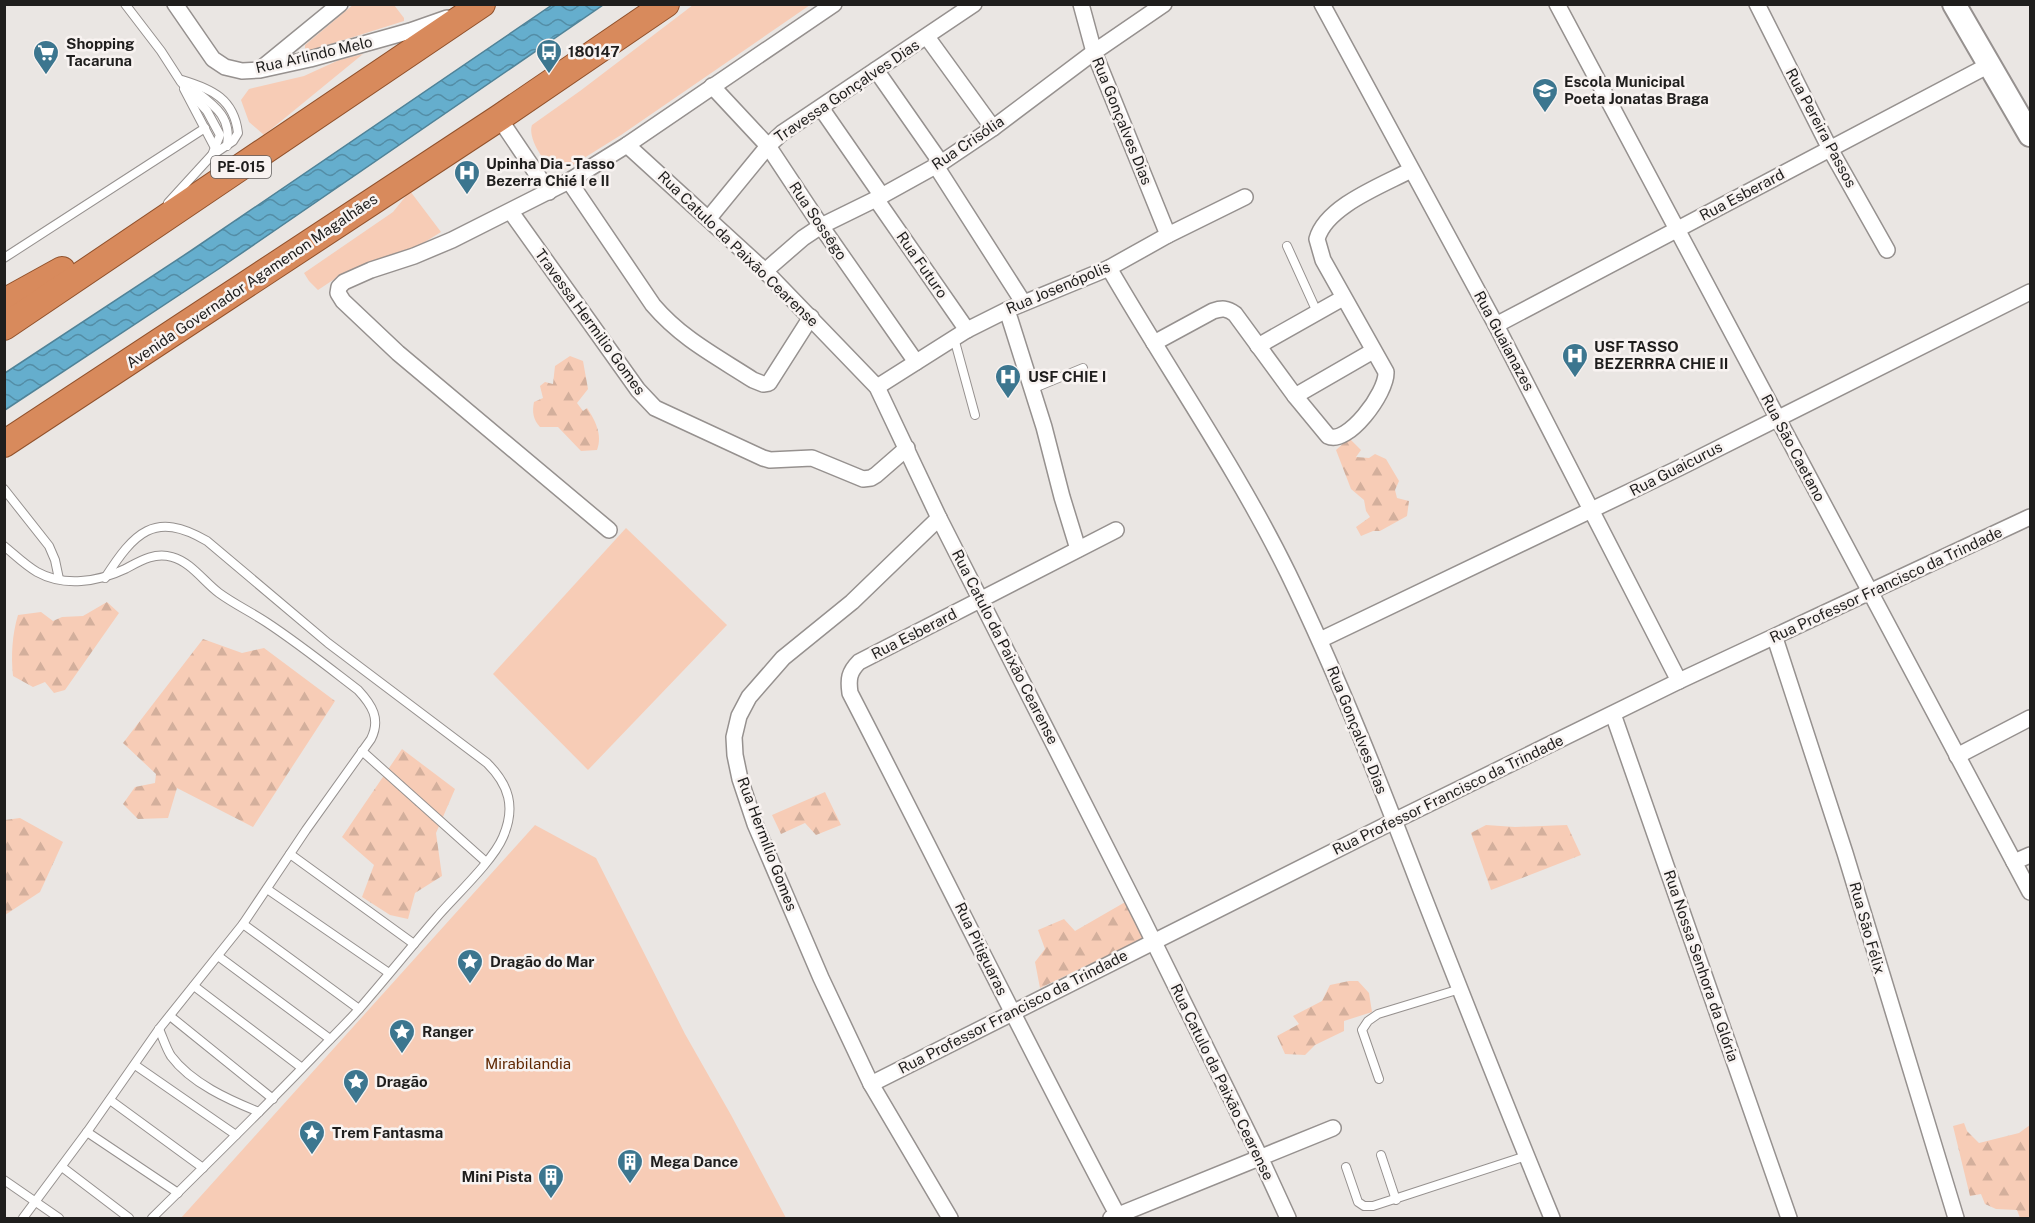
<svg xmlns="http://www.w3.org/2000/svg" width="2035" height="1223" font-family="'Public Sans',sans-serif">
<defs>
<pattern id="forest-firs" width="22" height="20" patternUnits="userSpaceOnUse" patternTransform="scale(1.5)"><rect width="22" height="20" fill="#f7ccb6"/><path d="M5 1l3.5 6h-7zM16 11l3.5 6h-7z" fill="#d3af9c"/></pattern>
<pattern id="water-waves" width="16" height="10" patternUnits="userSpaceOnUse" patternTransform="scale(1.5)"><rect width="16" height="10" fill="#65aecd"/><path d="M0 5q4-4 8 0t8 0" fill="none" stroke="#538da6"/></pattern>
</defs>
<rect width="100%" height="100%" fill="#eae6e3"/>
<g fill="url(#forest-firs)">
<path d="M570 356 583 361 588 389 577 403 583 411 587 408C595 420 603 435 597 450L581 451 558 427H540C533 419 532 412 534 402L543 398 540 386 545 382 553 384 555 366Z"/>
<path d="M1349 438 1361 450 1356 457 1369 458 1375 454 1386 459 1399 481 1395 490 1397 498 1409 501 1407 516 1380 531H1373L1361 536 1356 527 1370 517 1366 511 1364 500 1351 489 1336 450Z"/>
<path d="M107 602 119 613 65 690 54 693 45 682 33 687 13 676C11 656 12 635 18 615L41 612 53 621 62 617 83 616Z"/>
<path d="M203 639 242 653 264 648 335 701 253 827 177 788 168 818 138 819 123 804 135 787 155 783 156 774 123 743Z"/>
<path d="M402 749 455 789 436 833 442 876 415 893 408 919 390 915 362 897 374 865 342 837Z"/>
<path d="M825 792 841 825 816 835 805 823 781 834 772 815Z"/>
<path d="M20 818 63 842 40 892 5 915V820Z"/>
<path d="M1486 825 1515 827 1567 825 1581 855 1491 890 1471 833Z"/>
<path d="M1127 901 1143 939 1040 988 1035 962 1045 949 1038 930 1064 919 1075 931Z"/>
<path d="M1349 981H1358L1369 993 1372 1012 1344 1021V1031L1315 1045 1305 1055 1285 1054 1277 1036 1299 1024 1293 1016 1322 1001 1330 985Z"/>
<path d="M1964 1123 1967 1131 1979 1143 2019 1133 2030 1125V1218H2020L2017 1210 1996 1209 1985 1204 1981 1194 1970 1196 1953 1126Z"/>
</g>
<g fill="#f7ccb6">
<path d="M354 4 394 5 404 18V21L309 51 305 49V45Z"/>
<path d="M693 5H810L621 135 568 168 559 171C546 168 527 138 532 125L580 91Z"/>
<path d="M363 54 264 135 249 122 241 100 249 89 304 76 339 60Z"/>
<path d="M410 191 441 232 404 255 345 272 318 290 309 281 304 273 393 212Z"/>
<path d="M626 528 727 625 588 770 493 674Z"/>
<path d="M535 825 596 858 685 1034 731 1115 786 1218H181Z"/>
</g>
<path fill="url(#water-waves)" stroke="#508398" stroke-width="1.5" d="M552 5H603L220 268 5 410V373L192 250Z"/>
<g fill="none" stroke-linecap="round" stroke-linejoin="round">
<defs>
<g id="service">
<path d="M125 4 161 51 181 82 207 111 220 135 212 155"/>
<path d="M184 89 215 148"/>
<path d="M194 90C215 106 232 117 227 146"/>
<path d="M168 203 211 156 233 141 238 133C234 99 212 89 182 80"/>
<path d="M1287 246 1317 312"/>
<path d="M4 258 205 128"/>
<path d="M954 338 975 415"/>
<path d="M1032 389 1083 368"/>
<path d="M4 489 49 546 55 560 59 579"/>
<path d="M4 546C15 555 25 565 37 572 64 587 98 582 125 569 140 561 154 552 172 557 191 562 204 582 219 593 234 604 251 612 266 622 298 643 328 667 358 690 372 705 381 719 371 739L306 830 243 924 159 1029 87 1132 23 1218"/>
<path d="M105 578C134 533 154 510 207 541L328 643 487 763C509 785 516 807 503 837 493 861 455 896 437 917 411 947 386 978 360 1008 345 1025 328 1041 313 1057 260 1112 206 1165 152 1218"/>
<path d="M362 751 486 862"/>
<path d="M290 854 414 944"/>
<path d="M267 889 389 973"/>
<path d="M243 924 359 1009"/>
<path d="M218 956 330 1039"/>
<path d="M194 986 302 1068"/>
<path d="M170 1016 273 1099"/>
<path d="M159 1029C163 1038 166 1048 171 1056 191 1083 229 1100 259 1112"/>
<path d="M135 1065 236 1135"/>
<path d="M1379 1079 1362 1030 1368 1021 1378 1014 1460 989"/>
<path d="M110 1100 203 1168"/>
<path d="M87 1132 178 1193"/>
<path d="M1381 1155 1396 1200"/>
<path d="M62 1167 129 1218"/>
<path d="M1346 1167 1358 1202 1364 1206H1373L1526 1156"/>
<path d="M4 1180 59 1218"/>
</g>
<g id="minor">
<path d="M175 4 213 59 225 67 242 71 260 70 310 59 410 31 447 18"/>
<path d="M1081 4 1094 52 1168 235"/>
<path d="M1322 4 1496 325 1679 681"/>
<path d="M1557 4 2030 892"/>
<path d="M1757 4 1830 149 1887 250"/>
<path d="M927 37 993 128"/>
<path d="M263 67 340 4"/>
<path d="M876 70 941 163"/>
<path d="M712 86 768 146 821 226 916 362"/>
<path d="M821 108 882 196"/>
<path d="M499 118 549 192"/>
<path d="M627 145 765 271 877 387 939 518 1142 918 1260 1157 1288 1218"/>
<path d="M936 166 1023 302"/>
<path d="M569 181 653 305C682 339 716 356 753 380L763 384 769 383 811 317"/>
<path d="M876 199 967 330"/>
<path d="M511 212 638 390 655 408 763 458 770 460 812 458 863 479 871 478 876 475 907 448"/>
<path d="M709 218 768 146 782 133 974 4"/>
<path d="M1109 268C1168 370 1236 467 1288 573 1338 676 1380 783 1421 890 1464 1000 1507 1109 1552 1218"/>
<path d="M765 271 803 238 821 226 876 199 941 163 993 128 1094 52 1164 4"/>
<path d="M1007 310 1044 427 1062 497 1078 549"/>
<path d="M1496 325 1989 65"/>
<path d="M1154 343 1213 311C1222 308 1227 308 1235 314L1295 396 1328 436C1347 446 1387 393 1386 372L1323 260 1317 239C1326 206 1383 185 1411 170"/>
<path d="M1258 346 1343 298"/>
<path d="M877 387 967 330 1007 310 1109 268 1168 235 1245 197"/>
<path d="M1295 396 1373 351"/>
<path d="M939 518 852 602 783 658 749 697 739 716 734 737 735 755 740 779 755 824 821 978 871 1084 950 1218"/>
<path d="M609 530 398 353 343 301 338 293 339 287 344 282 371 270 414 256 452 240 569 181 627 145 834 4"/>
<path d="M1116 530 859 662C849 672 848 679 850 693 940 867 1026 1043 1118 1216"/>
<path d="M1775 638 1845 853 1956 1218"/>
<path d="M1320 640 1679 468 2030 292"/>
<path d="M1613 714 1789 1218"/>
<path d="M1957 756 2030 718"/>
<path d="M2014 862 2030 855"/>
<path d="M871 1084 1394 821 1679 681 2030 517"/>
<path d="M1111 1218 1333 1128"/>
</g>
<path id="secondary" d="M1954 4 2030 135"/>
<g id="trunk">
<path d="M4 302 62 270"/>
<path d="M4 327 482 4"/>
<path d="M4 444 499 118 666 4"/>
</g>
</defs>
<use href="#service" stroke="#96918f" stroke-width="10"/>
<use href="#minor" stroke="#96918f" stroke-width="18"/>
<use href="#secondary" stroke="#96918f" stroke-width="26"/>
<use href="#trunk" stroke="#91512b" stroke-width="28"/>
<use href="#service" stroke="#fff" stroke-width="8"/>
<use href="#minor" stroke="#fff" stroke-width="15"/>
<use href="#secondary" stroke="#fff" stroke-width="22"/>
<use href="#trunk" stroke="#d88a5c" stroke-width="26"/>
</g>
<defs>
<symbol id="bus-pin" viewBox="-11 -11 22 30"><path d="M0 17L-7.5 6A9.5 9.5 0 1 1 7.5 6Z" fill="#3c768f" stroke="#f8f3f1"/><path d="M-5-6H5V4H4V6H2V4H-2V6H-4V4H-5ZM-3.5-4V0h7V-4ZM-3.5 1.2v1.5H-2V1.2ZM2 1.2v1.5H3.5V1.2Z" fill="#fff"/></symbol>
<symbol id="supermarket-pin" viewBox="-11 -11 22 30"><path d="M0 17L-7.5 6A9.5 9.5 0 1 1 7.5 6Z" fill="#3c768f" stroke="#f8f3f1"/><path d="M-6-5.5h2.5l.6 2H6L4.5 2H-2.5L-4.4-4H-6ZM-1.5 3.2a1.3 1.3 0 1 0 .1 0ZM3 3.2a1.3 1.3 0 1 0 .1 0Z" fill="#fff"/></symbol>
<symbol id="school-pin" viewBox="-11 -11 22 30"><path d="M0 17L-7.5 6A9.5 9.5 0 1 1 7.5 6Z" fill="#3c768f" stroke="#f8f3f1"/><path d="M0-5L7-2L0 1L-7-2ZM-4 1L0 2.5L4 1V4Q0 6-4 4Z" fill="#fff"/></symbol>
<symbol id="hospital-pin" viewBox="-11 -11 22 30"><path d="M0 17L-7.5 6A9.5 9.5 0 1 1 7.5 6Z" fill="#3c768f" stroke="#f8f3f1"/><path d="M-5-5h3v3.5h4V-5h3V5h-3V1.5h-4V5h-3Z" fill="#fff"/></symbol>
<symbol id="sight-pin" viewBox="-11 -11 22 30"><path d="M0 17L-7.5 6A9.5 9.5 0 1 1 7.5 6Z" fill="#3c768f" stroke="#f8f3f1"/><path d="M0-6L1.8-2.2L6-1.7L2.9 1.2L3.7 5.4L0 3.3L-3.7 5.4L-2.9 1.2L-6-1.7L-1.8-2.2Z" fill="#fff"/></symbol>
<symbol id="building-pin" viewBox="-11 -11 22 30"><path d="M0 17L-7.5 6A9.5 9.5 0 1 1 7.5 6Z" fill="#3c768f" stroke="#f8f3f1"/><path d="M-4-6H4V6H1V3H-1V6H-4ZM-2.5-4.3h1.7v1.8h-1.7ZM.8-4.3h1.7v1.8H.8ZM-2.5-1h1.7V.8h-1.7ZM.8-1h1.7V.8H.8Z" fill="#fff"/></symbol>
</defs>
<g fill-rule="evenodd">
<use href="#bus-pin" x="534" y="37" width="30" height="40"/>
<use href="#supermarket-pin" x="31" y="38" width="30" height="40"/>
<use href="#school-pin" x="1530" y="76" width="30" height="40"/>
<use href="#hospital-pin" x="452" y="158" width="30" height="40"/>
<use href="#hospital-pin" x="1560" y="341" width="30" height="40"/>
<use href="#hospital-pin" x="993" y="362" width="30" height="40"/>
<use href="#sight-pin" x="455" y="947" width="30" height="40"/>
<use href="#sight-pin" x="387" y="1017" width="30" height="40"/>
<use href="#sight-pin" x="341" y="1067" width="30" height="40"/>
<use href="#sight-pin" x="297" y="1118" width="30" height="40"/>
<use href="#building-pin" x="615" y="1147" width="30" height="40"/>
<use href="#building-pin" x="536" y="1162" width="30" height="40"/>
</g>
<g text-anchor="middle" stroke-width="5" stroke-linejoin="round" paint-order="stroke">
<rect fill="#f8f3f1" stroke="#605e5d" stroke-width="1.5" x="211" y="156" width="60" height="22" rx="4.5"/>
<g font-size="14" font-weight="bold" fill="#1f1e1d">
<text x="241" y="172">PE-015</text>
</g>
<g font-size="15" font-weight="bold" fill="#1f1e1d" stroke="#f8f3f1" text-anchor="start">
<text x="66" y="49">Shopping<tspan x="66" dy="17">Tacaruna</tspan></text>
<text x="568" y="57">180147</text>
<text x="1564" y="87">Escola Municipal<tspan x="1564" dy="17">Poeta Jonatas Braga</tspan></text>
<text x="486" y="169">Upinha Dia - Tasso<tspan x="486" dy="17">Bezerra Chié I e II</tspan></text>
<text x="1594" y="352">USF TASSO<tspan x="1594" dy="17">BEZERRRA CHIE II</tspan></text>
<text x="1028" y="382">USF CHIE I</text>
<text x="490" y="967">Dragão do Mar</text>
<text x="422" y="1037">Ranger</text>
<text x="376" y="1087">Dragão</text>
<text x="332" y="1138">Trem Fantasma</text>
<text x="650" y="1167">Mega Dance</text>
<text x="532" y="1182" text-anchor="end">Mini Pista</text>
</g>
<g font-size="15" fill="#1f1e1d" stroke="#f8f3f1">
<text transform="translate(314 55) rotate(-13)" y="5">Rua Arlindo Melo</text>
<text transform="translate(847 91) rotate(-34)" y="5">Travessa Gonçalves Dias</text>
<text transform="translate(1122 121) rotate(68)" y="5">Rua Gonçalves Dias</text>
<text transform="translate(1821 128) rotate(62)" y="5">Rua Pereira Passos</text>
<text transform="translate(968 143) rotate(-34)" y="5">Rua Crisólia</text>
<text transform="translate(1742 195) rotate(-28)" y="5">Rua Esberard</text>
<text transform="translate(818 221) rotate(56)" y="5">Rua Sossêgo</text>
<text transform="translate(738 249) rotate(44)" y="5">Rua Catulo da Paixão Cearense</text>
<text transform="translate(922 265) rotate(55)" y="5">Rua Futuro</text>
<text transform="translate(252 281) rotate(-34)" y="5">Avenida Governador Agamenon Magalhães</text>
<text transform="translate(1058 288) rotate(-23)" y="5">Rua Josenópolis</text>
<text transform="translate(590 322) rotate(54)" y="5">Travessa Hermilio Gomes</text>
<text transform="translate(1504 341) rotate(62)" y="5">Rua Guaianazes</text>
<text transform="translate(1793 448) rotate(62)" y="5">Rua São Caetano</text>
<text transform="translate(1676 469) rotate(-27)" y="5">Rua Guaicurus</text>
<text transform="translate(1886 585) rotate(-25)" y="5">Rua Professor Francisco da Trindade</text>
<text transform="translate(914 634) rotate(-27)" y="5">Rua Esberard</text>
<text transform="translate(1005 647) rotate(63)" y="5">Rua Catulo da Paixão Cearense</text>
<text transform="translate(1357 730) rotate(68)" y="5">Rua Gonçalves Dias</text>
<text transform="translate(1448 795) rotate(-26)" y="5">Rua Professor Francisco da Trindade</text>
<text transform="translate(767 844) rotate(69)" y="5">Rua Hermílio Gomes</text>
<text transform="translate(1867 928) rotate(74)" y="5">Rua São Félix</text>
<text transform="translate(981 949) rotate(64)" y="5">Rua Pitiguaras</text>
<text transform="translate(1701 966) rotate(71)" y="5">Rua Nossa Senhora da Glória</text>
<text transform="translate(1013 1012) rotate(-27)" y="5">Rua Professor Francisco da Trindade</text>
<text transform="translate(1222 1082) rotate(64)" y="5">Rua Catulo da Paixão Cearense</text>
</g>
<g font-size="15" fill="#612904" stroke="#f8f3f1">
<text x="528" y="1069">Mirabilandia</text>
</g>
</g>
<rect width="2035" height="1223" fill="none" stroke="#1f1e1d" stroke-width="12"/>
</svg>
